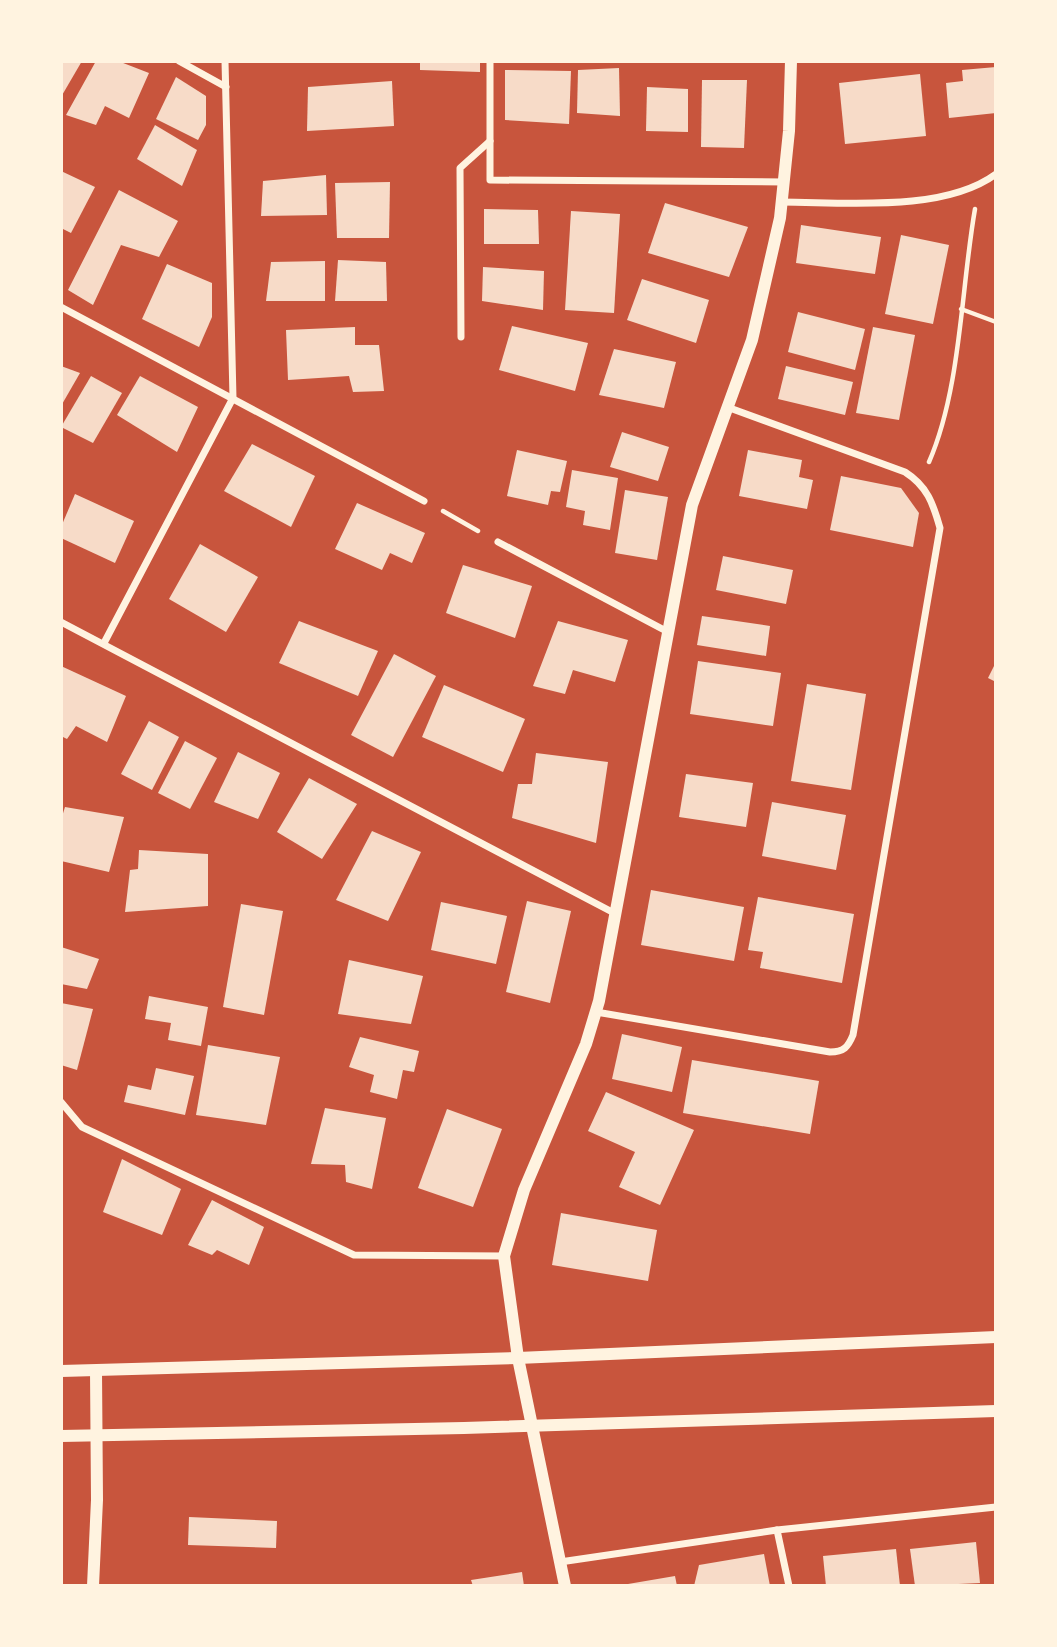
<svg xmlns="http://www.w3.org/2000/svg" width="1057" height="1647" font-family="Raleway,sans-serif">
<rect width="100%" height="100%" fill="#c8553d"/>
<g fill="#f7dbc8">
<path d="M61 61H82L61 97Z"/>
<path d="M96 61H118L149 73 129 118 105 106 96 125 66 115Z"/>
<path d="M420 61H480V72L420 70Z"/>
<path d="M996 67V113L949 118 946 83 963 81 962 70Z"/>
<path d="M619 68 620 116 577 113 578 70Z"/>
<path d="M505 70 571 71 569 124 505 120Z"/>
<path d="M920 74 926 136 845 144 839 83Z"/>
<path d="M176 77 206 96V125L198 140 156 119Z"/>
<path d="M702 80H747L744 148 701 147Z"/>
<path d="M392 81 394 126 307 131 308 87Z"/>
<path d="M647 87 688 89V132L646 131Z"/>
<path d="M155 125 197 150 182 186 137 159Z"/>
<path d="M61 171 95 187 71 233 61 228Z"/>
<path d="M326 175 327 215 261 216 263 181Z"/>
<path d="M390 182 389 238H337L335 183Z"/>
<path d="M119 190 178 221 159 257 121 245 93 305 68 290Z"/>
<path d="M665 203 748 227 729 277 648 253Z"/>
<path d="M484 209 538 210 539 244H484Z"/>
<path d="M571 211 620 214 614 313 565 310Z"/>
<path d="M801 225 881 237 875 274 796 263Z"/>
<path d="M901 235 949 245 933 324 885 314Z"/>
<path d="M338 260 386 262 387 301H335Z"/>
<path d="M325 261V301H266L271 262Z"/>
<path d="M167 264 212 283V317L199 347 142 319Z"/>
<path d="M483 267 544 271 543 310 482 301Z"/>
<path d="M642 279 709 300 696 343 627 320Z"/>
<path d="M798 312 865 329 855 370 788 352Z"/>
<path d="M512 326 588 343 575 391 499 370Z"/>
<path d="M355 327V345H379L384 391 353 392 349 376 288 380 286 330Z"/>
<path d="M873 327 915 335 899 420 856 413Z"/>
<path d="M614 349 676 362 664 408 599 395Z"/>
<path d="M61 366 80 373 61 406Z"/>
<path d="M786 366 853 382 845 415 778 399Z"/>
<path d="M91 376 122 393 93 443 61 427Z"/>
<path d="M140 376 198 407 177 452 117 415Z"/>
<path d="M622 432 669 447 658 481 610 467Z"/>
<path d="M252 444 315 476 291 527 224 491Z"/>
<path d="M517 450 567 461 560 492 551 491 548 505 507 496Z"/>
<path d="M748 450 802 460 799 477 813 480 807 509 739 496Z"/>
<path d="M572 470 618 478 610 530 583 525 585 511 566 507Z"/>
<path d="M841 476 901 488 919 513 913 547 830 530Z"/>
<path d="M625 490 668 497 657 560 615 553Z"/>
<path d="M75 494 134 521 115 563 61 538V527Z"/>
<path d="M357 503 425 533 412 563 390 553 382 570 335 549Z"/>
<path d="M200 544 258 577 226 632 169 599Z"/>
<path d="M723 556 793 570 786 604 716 590Z"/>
<path d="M463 565 532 586 515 638 446 613Z"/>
<path d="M702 616 770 626 766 656 697 645Z"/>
<path d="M299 621 378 651 358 696 279 663Z"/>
<path d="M558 621 628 640 615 682 573 670 565 694 533 686Z"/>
<path d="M394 654 436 676 393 757 351 735Z"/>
<path d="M698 661 781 673 773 726 690 714Z"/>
<path d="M996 662V682L988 678Z"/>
<path d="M61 666 126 696 107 742 76 726 67 739 61 736Z"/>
<path d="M807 684 866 694 851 790 791 781Z"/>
<path d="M444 685 525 719 503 772 422 737Z"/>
<path d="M149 721 179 737 152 790 121 774Z"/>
<path d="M185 741 217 758 190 809 158 793Z"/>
<path d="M238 752 280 773 258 819 214 802Z"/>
<path d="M536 753 608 762 596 843 512 818 518 784H532Z"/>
<path d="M686 774 753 783 746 827 679 817Z"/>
<path d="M309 778 357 804 322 859 277 832Z"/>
<path d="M772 802 846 815 836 870 762 856Z"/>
<path d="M65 807 124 817 109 872 61 861V820Z"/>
<path d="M372 831 421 852 388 921 336 900Z"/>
<path d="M139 850 208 854V906L125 912 130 870 138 869Z"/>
<path d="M651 890 744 907 734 961 641 945Z"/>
<path d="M758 897 854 914 842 983 760 968 763 952 748 950Z"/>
<path d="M527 901 571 911 550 1003 506 992Z"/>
<path d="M441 902 507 916 496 964 431 950Z"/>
<path d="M241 904 283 911 264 1015 223 1007Z"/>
<path d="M61 947 99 959 87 989 61 984Z"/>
<path d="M349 960 423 976 411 1024 338 1014Z"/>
<path d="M149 996 208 1007 201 1046 168 1040 171 1023 145 1019Z"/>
<path d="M61 1003 93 1009 77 1070 61 1065Z"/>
<path d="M622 1034 682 1047 672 1092 612 1079Z"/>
<path d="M360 1037 419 1051 414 1072 403 1070 397 1099 370 1092 374 1075 349 1067Z"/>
<path d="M208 1045 280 1057 266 1125 196 1115Z"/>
<path d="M692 1060 819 1081 810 1134 683 1113Z"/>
<path d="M156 1068 194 1076 185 1115 124 1102 128 1085 151 1090Z"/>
<path d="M606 1092 694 1130 660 1205 619 1187 635 1152 588 1131Z"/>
<path d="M325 1108 386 1118 372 1189 346 1182 345 1165 311 1164Z"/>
<path d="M447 1109 502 1129 473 1207 418 1188Z"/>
<path d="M122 1159 181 1189 162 1235 103 1212Z"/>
<path d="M212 1200 264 1227 249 1265 217 1250 212 1255 188 1245Z"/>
<path d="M561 1213 657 1230 648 1281 552 1265Z"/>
<path d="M189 1517 277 1521 276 1548 188 1545Z"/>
<path d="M976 1542 980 1583 915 1586 910 1549Z"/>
<path d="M896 1549 900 1586H826L823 1556Z"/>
<path d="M764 1554 770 1586H694L699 1565Z"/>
<path d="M522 1572 524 1586H473L471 1580Z"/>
<path d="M675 1576 677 1586H629L628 1584Z"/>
</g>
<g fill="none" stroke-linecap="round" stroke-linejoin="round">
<g stroke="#fff3e0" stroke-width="4.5">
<path d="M961 309 996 322"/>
<path d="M929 462C961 389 961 288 975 209"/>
<path d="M443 511 478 531"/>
</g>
<g stroke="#fff3e0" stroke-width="7">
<path d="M179 61 226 87"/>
<path d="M490 61V180L784 182"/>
<path d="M781 202C844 202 943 213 996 174"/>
<path d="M61 307 424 501"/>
<path d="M461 337 460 168 490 141"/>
<path d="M498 542 668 632"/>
<path d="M61 622 616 914"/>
<path d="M104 643 233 398 225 61"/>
<path d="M596 1012 830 1052C844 1052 848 1047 853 1035L940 528C933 503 927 486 905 472L727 407"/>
<path d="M61 1102 82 1127 354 1255 504 1256"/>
<path d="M777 1530 789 1586"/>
<path d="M560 1562 777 1530 996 1507"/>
</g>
<g stroke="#fff3e0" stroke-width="12">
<path d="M61 1371 518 1358 996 1337"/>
<path d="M61 1436 464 1428 996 1411"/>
<path d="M93 1586 97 1500 96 1371"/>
<path d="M565 1586 518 1358 504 1256 524 1190 586 1044 599 1001 692 505 752 340 780 218 789 131 791 61"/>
</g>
</g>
<rect width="1057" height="1647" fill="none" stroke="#fff3e0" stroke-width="126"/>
</svg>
